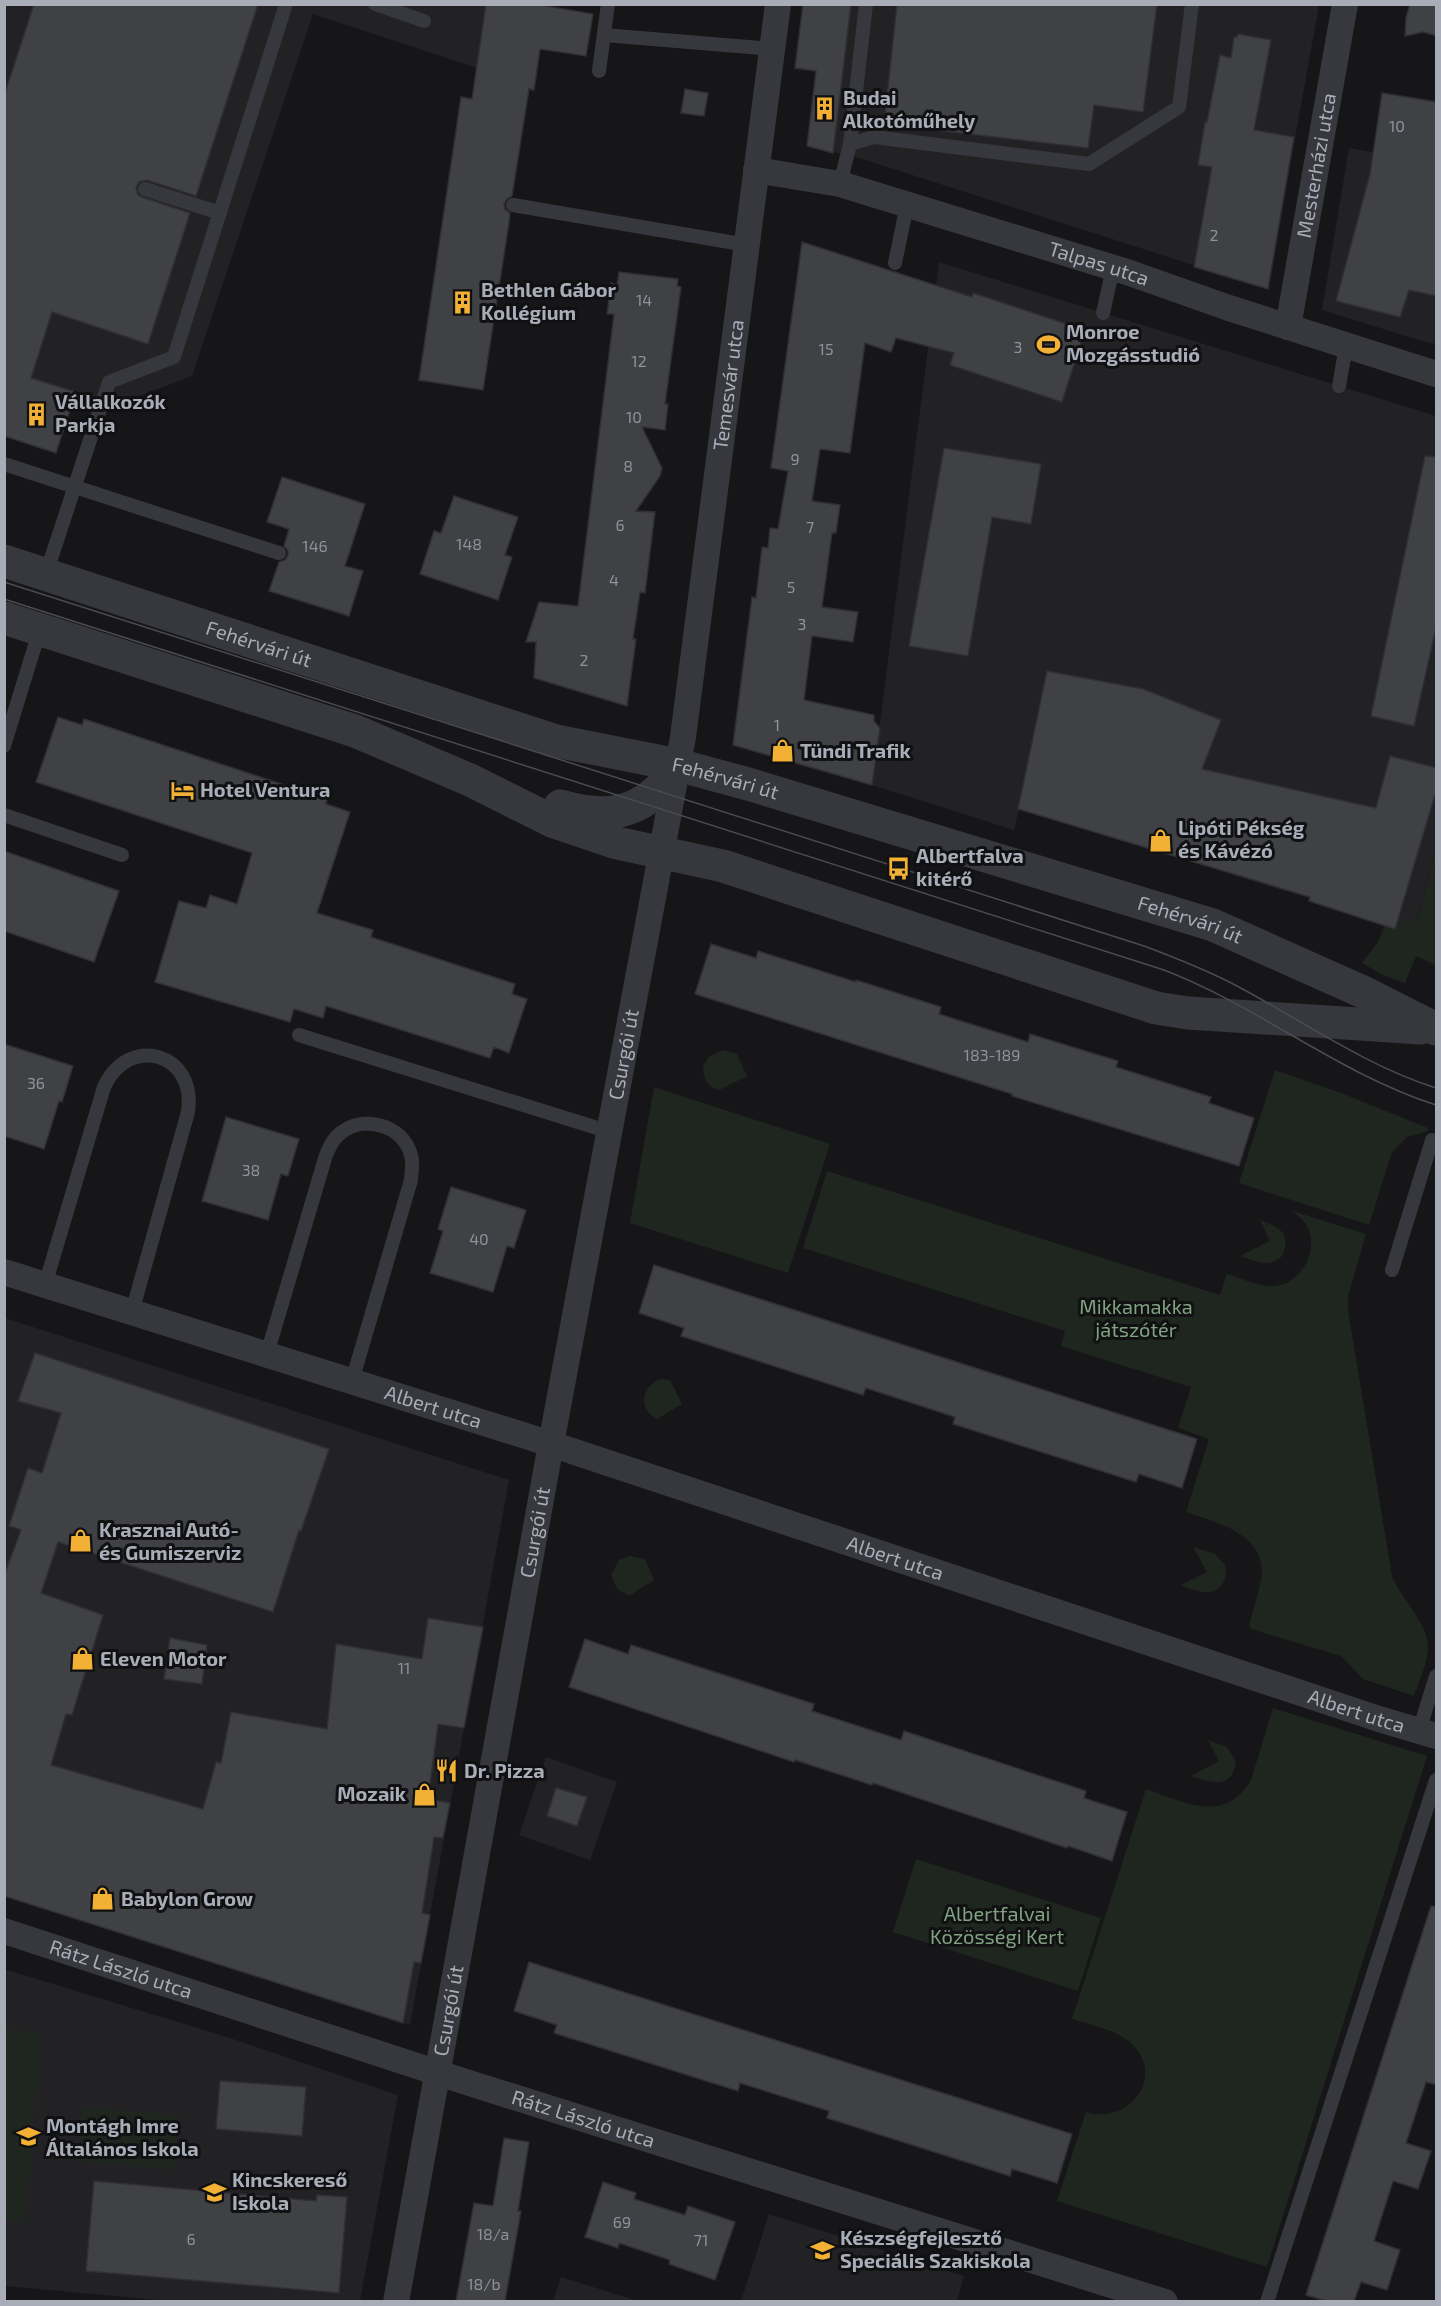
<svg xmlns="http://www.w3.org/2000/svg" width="1441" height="2306" font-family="'Exo 2',sans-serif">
<rect width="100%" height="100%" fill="#161618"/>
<g fill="#222225">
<path d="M5 5H486L477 68 313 14 192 376 116 405 76 393 56 453 5 436Z"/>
<path d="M803 5H1319L1268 289 856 157 807 146 816 71 795 68Z"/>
<path d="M1349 148 1436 164V344L1422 341 1322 310Z"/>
<path d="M939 262 1436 416V849L1417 925 1395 929 1309 901V898L1019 809 1014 830 872 785Z"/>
<path d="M5 1318 509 1480 410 2025 5 1895Z"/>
<path d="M546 1757 617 1782 590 1860 519 1835Z"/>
<path d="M4 1969 227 2037 398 2095 360 2301 180 2302 5 2286Z"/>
<path d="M769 2214 964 2276 957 2301H741Z"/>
<path d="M561 2277 638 2301H553Z"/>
</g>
<g fill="#1e261f">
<path d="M1436 849V968L1435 965 1416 956 1405 983 1383 975 1362 963 1378 942 1385 925 1395 928 1398 918 1417 925Z"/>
<path d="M723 1050 737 1054 747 1076 719 1090C707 1087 703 1078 703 1066L710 1056Z"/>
<path d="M1275 1070 1341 1093 1428 1128V1131L1407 1137 1392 1152 1369 1225 1239 1183Z"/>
<path d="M654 1087 830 1144 788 1273 630 1223Z"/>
<path d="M827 1171 1220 1295 1227 1274C1241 1278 1261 1288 1276 1286 1302 1282 1318 1252 1308 1228 1305 1221 1298 1216 1292 1211L1366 1234 1348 1296V1310L1392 1576C1401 1599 1431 1626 1428 1651 1426 1666 1419 1682 1414 1696L1363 1679 1341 1656 1251 1629 1249 1625C1253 1610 1258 1595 1261 1580 1269 1535 1218 1523 1186 1512L1209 1439 1178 1428 1191 1387 1061 1346 1065 1331 803 1248Z"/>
<path d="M1260 1220C1279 1227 1292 1233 1282 1256 1269 1269 1255 1261 1240 1256L1270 1241Z"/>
<path d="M661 1379 670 1380 682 1404 657 1419C638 1410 641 1385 661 1379Z"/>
<path d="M1193 1547 1215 1554 1225 1565C1229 1578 1221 1594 1205 1592 1197 1592 1188 1588 1181 1585L1207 1572Z"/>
<path d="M630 1556 645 1559 654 1580 629 1596 617 1589 611 1575 619 1560Z"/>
<path d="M1273 1708 1427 1756 1267 2267 1057 2201 1086 2112C1129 2125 1166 2077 1132 2044 1117 2030 1091 2025 1072 2019L1146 1789C1184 1802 1224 1825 1251 1780Z"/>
<path d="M1208 1740 1227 1747 1236 1762C1231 1791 1211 1782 1191 1776L1219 1761Z"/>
<path d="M916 1859 1101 1918 1078 1991 893 1932Z"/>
<path d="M4 2029 41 2032 25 2221 5 2219Z"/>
<path d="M83 2107 179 2116 175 2170 78 2161Z"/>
</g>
<g fill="#404145" stroke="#303034" stroke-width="1.5">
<path d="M34 4H258L196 196 147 180 139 182 136 187 138 195 142 197 190 213 148 344 52 312 31 378 76 392 56 453 4 436V96Z"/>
<path d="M486 4H535L593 14 586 56 540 49 534 90 529 89 512 196 507 199 504 204 505 209 510 213 509 223 483 390 419 380 461 97 472 99Z"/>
<path d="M803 4H851L833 153 807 146 816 71 795 68Z"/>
<path d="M897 4H1157L1143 112 1094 105 1088 148 884 124Z"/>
<path d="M1410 4H1437V36L1423 32 1405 36 1406 18Z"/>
<path d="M1238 34 1271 40 1254 130 1294 137 1268 289 1194 267 1212 167 1198 165 1205 122H1207L1220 55 1231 58 1234 37H1237Z"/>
<path d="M685 89 708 93 704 116 681 113Z"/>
<path d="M1382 93 1437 102V296L1409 290 1400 317 1336 301 1370 174Z"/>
<path d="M802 242 972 297 973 293 1085 330 1062 402 950 365 954 353 896 338 891 352 865 343 850 453 820 449 812 501 840 505 836 533H832L822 607 858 612 853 642 812 636 804 700 874 715V721L880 728 872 785 733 745 752 597 756 598 762 547 768 548 770 528 778 529 788 471 771 468Z"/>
<path d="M619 272 678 279 677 286 681 287 665 404H668L665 430 642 427 662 468 660 476 636 511 655 512 645 593 640 592 633 639H636L627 706 534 678 536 642H526L539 602 578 606 614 314H607L611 283 617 285Z"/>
<path d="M944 448 1041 464 1031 524 992 517 968 656 909 646Z"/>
<path d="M1425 456 1437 457V623L1414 726 1371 716Z"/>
<path d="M282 477 365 504 345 566 363 571 349 616 269 591 279 562 285 560 288 555V551L284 546 289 529 267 522Z"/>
<path d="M454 496 518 517 505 555 512 557 498 600 420 574 434 531 441 533Z"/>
<path d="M1047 671 1143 689 1221 720 1202 769 1376 808 1390 756 1437 768V788L1395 929 1309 901 1310 897 1018 809Z"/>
<path d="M58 717 82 725 84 719 327 799 326 804 350 812 317 913 373 930 371 937 515 984 512 994 527 999 509 1053 494 1047 490 1058 326 1006 323 1018 294 1009 290 1022 155 982 179 901 206 908 210 895 237 904 252 853 36 782Z"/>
<path d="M4 851 119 891 94 962 4 931Z"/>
<path d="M711 944 756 958 758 951 856 982V980L941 1007 939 1014 1028 1042 1030 1034 1118 1061 1116 1067 1211 1097 1209 1103 1254 1118 1239 1166 1012 1096V1094L695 994Z"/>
<path d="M4 1044 73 1066 62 1102 59 1101 44 1149 4 1136Z"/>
<path d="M226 1117 299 1139 288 1176 281 1174 268 1220 202 1201Z"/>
<path d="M451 1187 526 1210 514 1248 507 1246 493 1292 430 1273 443 1231 438 1229Z"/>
<path d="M654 1265 1197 1439 1182 1488 1139 1474 1136 1482 953 1424 955 1417 866 1388 863 1395 681 1336 684 1328 639 1313Z"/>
<path d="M35 1353 329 1449 301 1531 299 1530 273 1612 58 1542 41 1593 103 1615 72 1715 66 1714 51 1765 203 1809 216 1762 221 1763 231 1712 327 1729 336 1644 422 1659 428 1618 483 1627 464 1728 438 1724 428 1799 450 1803 443 1838 434 1837 422 1913 430 1915 421 1963 414 1962 403 2023 4 1896V1576L21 1530 9 1526 28 1468 42 1473 61 1413 18 1401Z"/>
<path d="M170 1638 207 1645 202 1684 164 1679Z"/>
<path d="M585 1639 628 1654 631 1645 814 1704 812 1711 901 1740 904 1731 1086 1791 1084 1798 1127 1812 1112 1861 1068 1846 1067 1848 873 1783 872 1785 795 1760 794 1762 569 1687Z"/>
<path d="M556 1788 587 1797 577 1826 547 1816Z"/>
<path d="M1431 1906 1437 1907V2085L1426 2082 1406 2143 1431 2151 1418 2189 1393 2181 1374 2241 1400 2250 1387 2290 1361 2282 1354 2301H1326L1306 2295Z"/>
<path d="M529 1962 1072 2134 1057 2183 1012 2169 1010 2176 827 2118 829 2111 740 2083 738 2091 554 2033 557 2025 514 2011Z"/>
<path d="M220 2081 306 2087 302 2136 216 2129Z"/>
<path d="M504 2138 529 2142 518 2211H521L505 2301H456L474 2203 493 2206Z"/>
<path d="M94 2181 316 2201 317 2195 347 2197 339 2293 86 2271Z"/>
<path d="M603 2182 636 2193 634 2199 685 2215 688 2206 735 2222 715 2280 669 2264 670 2260 619 2243 618 2248 585 2237Z"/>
</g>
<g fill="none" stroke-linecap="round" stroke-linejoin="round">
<g stroke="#37383d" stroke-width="14">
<path d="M375 4 424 21"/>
<path d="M604 35 772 49"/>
<path d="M599 71 608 4"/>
<path d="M850 144 866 4"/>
<path d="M840 184 850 144 874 137 1089 164 1179 107 1192 4"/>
<path d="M145 189 220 213"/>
<path d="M513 205 747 245"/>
<path d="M895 263 907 205"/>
<path d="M1103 313 1113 268"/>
<path d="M1339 386 1346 346"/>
<path d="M4 464 279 553"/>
<path d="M46 574 109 382 174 357 286 4"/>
<path d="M4 746 40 629"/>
<path d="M4 815 122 855"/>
<path d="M299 1035 610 1132"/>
<path d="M1392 1270 1432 1140"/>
<path d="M45 1285 104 1087C129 1033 197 1053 188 1112L132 1312"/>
<path d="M267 1354 326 1155C330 1146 334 1137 342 1132 367 1113 409 1128 412 1161 413 1167 411 1174 411 1180L352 1381"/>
<path d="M1419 1731 1436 1676"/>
<path d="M1267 2302 1436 1780"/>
</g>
<g stroke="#37383d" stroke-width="26">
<path id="s1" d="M756 170 840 184 1127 272 1229 308 1436 374"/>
<path id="s2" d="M1288 327 1345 4"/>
<path id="s3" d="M4 1272 551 1444 1379 1719 1436 1736"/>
<path id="s4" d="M4 1931 466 2082 1165 2302"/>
<path id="s5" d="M396 2302 551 1444 683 737 778 4"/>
</g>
<g stroke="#37383d" stroke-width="33">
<path id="s6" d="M4 561 556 741 678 765 748 784 1213 925 1363 992 1436 1029"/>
<path d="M4 618 355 731 470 780 552 821 617 843 723 866 1156 1008 1188 1013 1421 1028"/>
<path d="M560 806C596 816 627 818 657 791 665 784 671 774 678 765"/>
</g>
<g stroke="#4a4c52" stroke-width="1.5">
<path d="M4 582 1144 946C1176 958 1207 970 1237 986 1303 1021 1364 1065 1436 1088"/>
<path d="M4 599 1164 970C1260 1007 1337 1073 1436 1105"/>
</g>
</g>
<defs>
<symbol id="building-bare" viewBox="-9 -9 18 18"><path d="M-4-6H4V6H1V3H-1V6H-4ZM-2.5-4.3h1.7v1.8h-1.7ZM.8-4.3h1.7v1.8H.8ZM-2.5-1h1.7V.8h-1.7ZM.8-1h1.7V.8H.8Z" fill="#f2b134" stroke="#111113" stroke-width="2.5" paint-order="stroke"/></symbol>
<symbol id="stadium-bare" viewBox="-9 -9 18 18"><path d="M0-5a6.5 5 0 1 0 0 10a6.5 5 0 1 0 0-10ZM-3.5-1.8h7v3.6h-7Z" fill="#f2b134" stroke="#111113" stroke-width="2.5" paint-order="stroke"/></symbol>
<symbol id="shop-bare" viewBox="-9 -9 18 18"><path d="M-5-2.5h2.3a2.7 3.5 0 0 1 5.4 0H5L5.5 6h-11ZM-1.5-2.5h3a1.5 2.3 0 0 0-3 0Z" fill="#f2b134" stroke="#111113" stroke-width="2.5" paint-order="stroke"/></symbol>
<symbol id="hotel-bare" viewBox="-9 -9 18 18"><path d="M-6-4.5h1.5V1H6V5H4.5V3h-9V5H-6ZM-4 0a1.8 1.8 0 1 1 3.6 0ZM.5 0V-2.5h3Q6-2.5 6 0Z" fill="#f2b134" stroke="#111113" stroke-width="2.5" paint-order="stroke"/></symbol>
<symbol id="bus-bare" viewBox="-9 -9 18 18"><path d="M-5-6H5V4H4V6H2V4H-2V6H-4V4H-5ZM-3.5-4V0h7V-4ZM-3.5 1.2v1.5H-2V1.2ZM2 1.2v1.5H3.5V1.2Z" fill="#f2b134" stroke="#111113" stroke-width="2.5" paint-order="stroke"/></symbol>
<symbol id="restaurant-bare" viewBox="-9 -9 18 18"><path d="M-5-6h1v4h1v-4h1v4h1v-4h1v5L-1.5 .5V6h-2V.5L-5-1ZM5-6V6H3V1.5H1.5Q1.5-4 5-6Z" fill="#f2b134" stroke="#111113" stroke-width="2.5" paint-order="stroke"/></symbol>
<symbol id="school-bare" viewBox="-9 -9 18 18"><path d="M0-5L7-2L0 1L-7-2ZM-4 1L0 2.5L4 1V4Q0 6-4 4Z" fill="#f2b134" stroke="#111113" stroke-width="2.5" paint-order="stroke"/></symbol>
</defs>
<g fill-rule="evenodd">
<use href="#building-bare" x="808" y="92" width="33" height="33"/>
<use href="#building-bare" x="446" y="286" width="33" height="33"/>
<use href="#stadium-bare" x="1032" y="328" width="33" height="33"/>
<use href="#building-bare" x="20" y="398" width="33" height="33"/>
<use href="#shop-bare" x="766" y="734" width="33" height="33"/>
<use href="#hotel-bare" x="166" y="774" width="33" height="33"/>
<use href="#shop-bare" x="1144" y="824" width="33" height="33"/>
<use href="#bus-bare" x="882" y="852" width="33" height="33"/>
<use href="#shop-bare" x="64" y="1524" width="33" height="33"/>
<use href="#shop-bare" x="66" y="1642" width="33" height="33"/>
<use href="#restaurant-bare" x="430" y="1754" width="33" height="33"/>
<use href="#shop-bare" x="408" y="1778" width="33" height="33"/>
<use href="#shop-bare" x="86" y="1882" width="33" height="33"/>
<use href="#school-bare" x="12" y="2120" width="33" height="33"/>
<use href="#school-bare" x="198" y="2176" width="33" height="33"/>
<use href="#school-bare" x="806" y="2234" width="33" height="33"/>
</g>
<g text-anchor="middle" stroke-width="6" stroke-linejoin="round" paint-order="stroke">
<g font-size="16" fill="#8e929b">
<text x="1397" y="132">10</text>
<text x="1214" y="241">2</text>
<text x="644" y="306">14</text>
<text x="1018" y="353">3</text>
<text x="826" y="355">15</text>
<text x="639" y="367">12</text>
<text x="634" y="423">10</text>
<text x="795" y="465">9</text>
<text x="628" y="472">8</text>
<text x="620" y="531">6</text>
<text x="810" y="533">7</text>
<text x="469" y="550">148</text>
<text x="315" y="552">146</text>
<text x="614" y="586">4</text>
<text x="791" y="593">5</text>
<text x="802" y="630">3</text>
<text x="584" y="666">2</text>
<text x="777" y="731">1</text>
<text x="992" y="1061">183-189</text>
<text x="36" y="1089">36</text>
<text x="251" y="1176">38</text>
<text x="479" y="1245">40</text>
<text x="404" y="1674">11</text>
<text x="622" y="2228">69</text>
<text x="493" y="2240">18/a</text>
<text x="191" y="2245">6</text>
<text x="701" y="2246">71</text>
<text x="484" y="2290">18/b</text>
</g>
<g font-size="20" font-weight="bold" fill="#a8adb8" stroke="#111113" text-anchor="start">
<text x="843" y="105">Budai<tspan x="843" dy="23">Alkotóműhely</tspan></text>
<text x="481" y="297">Bethlen Gábor<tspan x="481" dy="23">Kollégium</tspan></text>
<text x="1066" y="339">Monroe<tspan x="1066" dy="23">Mozgásstudió</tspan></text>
<text x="55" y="409">Vállalkozók<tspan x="55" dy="23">Parkja</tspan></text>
<text x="800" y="758">Tündi Trafik</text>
<text x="200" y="797">Hotel Ventura</text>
<text x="1178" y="835">Lipóti Pékség<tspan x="1178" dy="23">és Kávézó</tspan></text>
<text x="916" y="863">Albertfalva<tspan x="916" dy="23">kitérő</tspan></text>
<text x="99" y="1537">Krasznai Autó-<tspan x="99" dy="23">és Gumiszerviz</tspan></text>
<text x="100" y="1666">Eleven Motor</text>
<text x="464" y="1778">Dr. Pizza</text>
<text x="406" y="1801" text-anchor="end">Mozaik</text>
<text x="121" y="1906">Babylon Grow</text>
<text x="46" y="2133">Montágh Imre<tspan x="46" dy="23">Általános Iskola</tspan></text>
<text x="232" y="2187">Kincskereső<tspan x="232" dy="23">Iskola</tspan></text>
<text x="840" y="2245">Készségfejlesztő<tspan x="840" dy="23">Speciális Szakiskola</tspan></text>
</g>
<g font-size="20" fill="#a8adb8" stroke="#111113">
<text dy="7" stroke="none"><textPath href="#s2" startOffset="164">Mesterházi utca</textPath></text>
<text dy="7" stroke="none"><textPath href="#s1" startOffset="356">Talpas utca</textPath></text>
<text dy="7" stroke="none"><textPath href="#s5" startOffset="1946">Temesvár utca</textPath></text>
<text dy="7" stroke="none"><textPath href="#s6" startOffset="268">Fehérvári út</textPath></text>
<text dy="7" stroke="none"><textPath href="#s6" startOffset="754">Fehérvári út</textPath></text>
<text dy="7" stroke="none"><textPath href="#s6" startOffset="1240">Fehérvári út</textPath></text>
<text dy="7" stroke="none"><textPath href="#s5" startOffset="1268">Csurgói út</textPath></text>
<text dy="7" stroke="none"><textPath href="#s3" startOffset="450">Albert utca</textPath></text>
<text dy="7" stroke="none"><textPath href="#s5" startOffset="782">Csurgói út</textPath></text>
<text dy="7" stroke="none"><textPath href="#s3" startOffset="936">Albert utca</textPath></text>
<text dy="7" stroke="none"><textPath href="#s3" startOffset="1422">Albert utca</textPath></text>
<text dy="7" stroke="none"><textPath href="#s4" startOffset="123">Rátz László utca</textPath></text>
<text dy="7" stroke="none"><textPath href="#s5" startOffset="296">Csurgói út</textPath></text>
<text dy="7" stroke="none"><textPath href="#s4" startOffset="609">Rátz László utca</textPath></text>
</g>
<g font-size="20" fill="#7fa381" stroke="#111113">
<text x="1136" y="1314">Mikkamakka<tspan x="1136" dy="23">játszótér</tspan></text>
<text x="997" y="1921">Albertfalvai<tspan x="997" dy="23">Közösségi Kert</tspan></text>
</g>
</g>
<rect width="1441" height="2306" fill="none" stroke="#a8adb8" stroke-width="12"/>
</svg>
